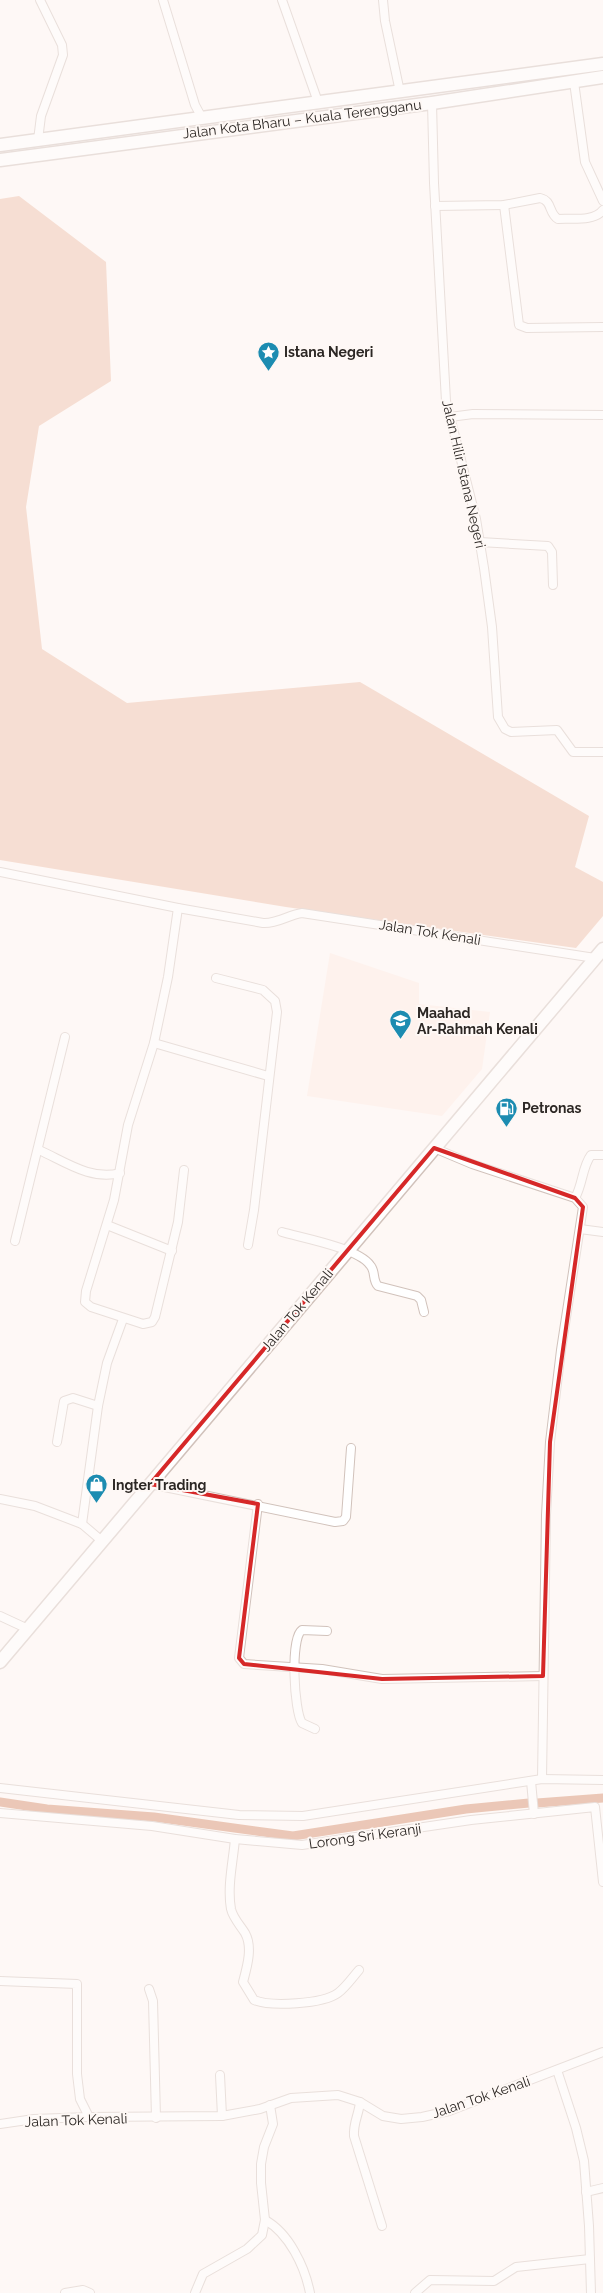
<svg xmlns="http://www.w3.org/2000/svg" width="603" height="2293" font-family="Raleway,sans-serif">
<rect width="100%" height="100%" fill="#fef8f5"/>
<path fill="#feebe3" d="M330 953 419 983V1004L490 1012 482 1069 442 1116 307 1096Z"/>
<path fill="#eebfa8" d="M19 196 106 262 111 381 39 426 26 507 42 649 127 703 360 682 589 816 575 867 603 882V916L576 948 286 907 0 860V199Z"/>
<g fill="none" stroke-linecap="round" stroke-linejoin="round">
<g stroke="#d58d6a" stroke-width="9">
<path d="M0 1802 47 1809 154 1817 293 1836 466 1809 529 1803"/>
<path d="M537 1803 603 1798"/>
</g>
<defs>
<g id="minor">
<path d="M163 0 195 105 202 118"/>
<path d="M282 0 318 102"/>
<path d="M383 0 385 21 400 92"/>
<path d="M574 82 585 162 603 201"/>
<path d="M432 103 434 183 446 401 476 519 484 568 492 627 498 717 505 729 511 732 557 730 573 752H603"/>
<path d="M38 140 41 116 63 55 62 45 40 0"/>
<path d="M504 205 519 325 527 328 603 327"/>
<path d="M435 206 504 205 540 198C553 201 548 213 558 219 572 218 594 222 603 210"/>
<path d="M450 417 473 414 603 415"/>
<path d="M480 542 548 546 552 552 553 585"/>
<path d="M0 872 178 908 263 923C277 924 288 915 302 913L595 958"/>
<path d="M178 908 168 977 154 1043 128 1125 114 1200 86 1291 85 1302 91 1307 143 1324 152 1322 155 1317 178 1222 184 1170"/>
<path d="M216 978 263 990 275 1001 277 1012 254 1210 248 1245"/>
<path d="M154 1043 268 1076"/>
<path d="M434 1148 472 1164 575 1198 583 1207 561 1350 550 1442 546 1515 542 1779"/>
<path d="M39 1150C64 1161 91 1181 120 1173"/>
<path d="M575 1198C583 1184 582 1167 591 1155H603"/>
<path d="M107 1225 172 1251"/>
<path d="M580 1229 603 1232"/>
<path d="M282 1232C303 1238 358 1248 370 1265 376 1271 372 1280 378 1286L417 1296 421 1300 424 1312"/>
<path d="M15 1241 65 1037"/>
<path d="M57 1442 64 1401 73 1398 98 1406"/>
<path d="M150 1484 335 1522 343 1521 346 1517 351 1448"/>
<path d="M0 1499 35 1506 82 1524 102 1541"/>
<path d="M258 1504 239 1658 244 1664 322 1669 382 1679 543 1676"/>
<path d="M82 1524 98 1406 107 1363 123 1319"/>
<path d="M0 1616 28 1629"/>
<path d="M315 1729 302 1723C294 1711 290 1638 302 1630L327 1631"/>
<path d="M531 1781 534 1814"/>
<path d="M0 1788 239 1815 303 1816 542 1779 603 1780"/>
<path d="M0 1813 152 1826 235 1839 302 1845 471 1820 595 1807 603 1882"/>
<path d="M235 1839C233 1862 227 1887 231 1909 233 1918 240 1925 245 1933 253 1947 247 1967 243 1982L254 2000C271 2007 323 2004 338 1993 346 1987 352 1978 359 1970"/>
<path d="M0 1981 77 1984V2074L80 2099 89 2117"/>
<path d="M149 1989 153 2001 156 2118"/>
<path d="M557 2070 576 2128 584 2161 589 2226 591 2293"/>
<path d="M220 2075 222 2116"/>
<path d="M360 2102C359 2114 353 2123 354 2136L382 2226"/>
<path d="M0 2124 34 2119 89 2117 222 2116 260 2109 291 2098 338 2095 360 2102 383 2116 401 2119 422 2117 449 2111 603 2052"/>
<path d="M586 2192 603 2188"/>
<path d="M265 2220C289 2233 305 2267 310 2293"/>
<path d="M65 2293 83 2290 90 2293"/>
<path d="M195 2293 203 2274 247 2249 262 2235 265 2220 261 2183V2164L264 2147 273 2124 270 2105"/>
<path d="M415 2293 430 2280 494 2281 516 2267 590 2259"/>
</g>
<path id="primary" d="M0 1662 603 949"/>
<g id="trunk">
<path d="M0 145 603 64"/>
<path d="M0 160 432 103 603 77"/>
</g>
</defs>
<use href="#minor" stroke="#d1c2bb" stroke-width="10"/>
<use href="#primary" stroke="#d1c2bb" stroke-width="15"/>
<use href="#trunk" stroke="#d1c2bb" stroke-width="15"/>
<use href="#minor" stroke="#fff" stroke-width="8"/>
<use href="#primary" stroke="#fff" stroke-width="12"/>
<use href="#trunk" stroke="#fff" stroke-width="12"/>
</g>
<path d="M0 0H603V2293H0ZM434 1148 575 1198 583 1207 550 1442 543 1676 382 1679 244 1664 239 1658 258 1504 150 1484Z" fill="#fef8f5" fill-opacity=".55" fill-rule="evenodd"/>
<path fill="none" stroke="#d62828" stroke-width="4" stroke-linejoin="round" d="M434 1148 575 1198 583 1207 550 1442 543 1676 382 1679 244 1664 239 1658 258 1504 150 1484Z"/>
<defs>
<symbol id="sight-pin" viewBox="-11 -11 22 30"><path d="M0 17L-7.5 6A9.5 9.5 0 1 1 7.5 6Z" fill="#1c8cb1" stroke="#fef8f5"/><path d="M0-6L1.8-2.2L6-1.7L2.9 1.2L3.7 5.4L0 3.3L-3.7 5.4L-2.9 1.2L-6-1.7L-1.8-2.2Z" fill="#fff"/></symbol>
<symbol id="school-pin" viewBox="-11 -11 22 30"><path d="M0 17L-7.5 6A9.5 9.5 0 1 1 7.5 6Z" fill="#1c8cb1" stroke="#fef8f5"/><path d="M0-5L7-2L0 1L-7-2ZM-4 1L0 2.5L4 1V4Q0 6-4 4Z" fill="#fff"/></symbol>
<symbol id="fuel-pin" viewBox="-11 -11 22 30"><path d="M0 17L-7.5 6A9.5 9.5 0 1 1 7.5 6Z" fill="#1c8cb1" stroke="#fef8f5"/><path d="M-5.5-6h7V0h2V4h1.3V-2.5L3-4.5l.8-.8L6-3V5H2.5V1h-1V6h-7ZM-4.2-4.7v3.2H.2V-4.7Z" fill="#fff"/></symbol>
<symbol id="shop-pin" viewBox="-11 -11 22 30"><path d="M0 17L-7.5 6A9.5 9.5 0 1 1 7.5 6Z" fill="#1c8cb1" stroke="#fef8f5"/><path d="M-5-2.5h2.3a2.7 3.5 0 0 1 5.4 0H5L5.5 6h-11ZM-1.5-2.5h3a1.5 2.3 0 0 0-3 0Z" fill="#fff"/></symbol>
</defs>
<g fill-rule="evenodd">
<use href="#sight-pin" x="256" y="340" width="25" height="34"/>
<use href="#school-pin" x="388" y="1008" width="25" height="34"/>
<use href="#fuel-pin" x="494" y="1096" width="25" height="34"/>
<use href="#shop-pin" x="84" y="1472" width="25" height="34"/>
</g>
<g text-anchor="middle" stroke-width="4" stroke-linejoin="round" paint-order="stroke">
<g font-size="14" fill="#2c2724" stroke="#fef8f5">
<text transform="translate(302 119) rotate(-7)" y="5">Jalan Kota Bharu – Kuala Terengganu</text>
<text transform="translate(464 474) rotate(77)" y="5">Jalan Hilir Istana Negeri</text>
<text transform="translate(430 932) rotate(9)" y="5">Jalan Tok Kenali</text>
<text transform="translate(297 1310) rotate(-50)" y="5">Jalan Tok Kenali</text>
<text transform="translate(365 1836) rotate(-8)" y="5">Lorong Sri Keranji</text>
<text transform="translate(481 2097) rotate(-19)" y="5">Jalan Tok Kenali</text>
<text transform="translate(76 2120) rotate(-2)" y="5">Jalan Tok Kenali</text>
</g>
<g font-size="14" font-weight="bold" fill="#2c2724" stroke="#fef8f5" text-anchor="start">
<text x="284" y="357">Istana Negeri</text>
<text x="417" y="1018">Maahad<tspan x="417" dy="16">Ar-Rahmah Kenali</tspan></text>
<text x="522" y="1113">Petronas</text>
<text x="112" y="1490">Ingter Trading</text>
</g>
</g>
</svg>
